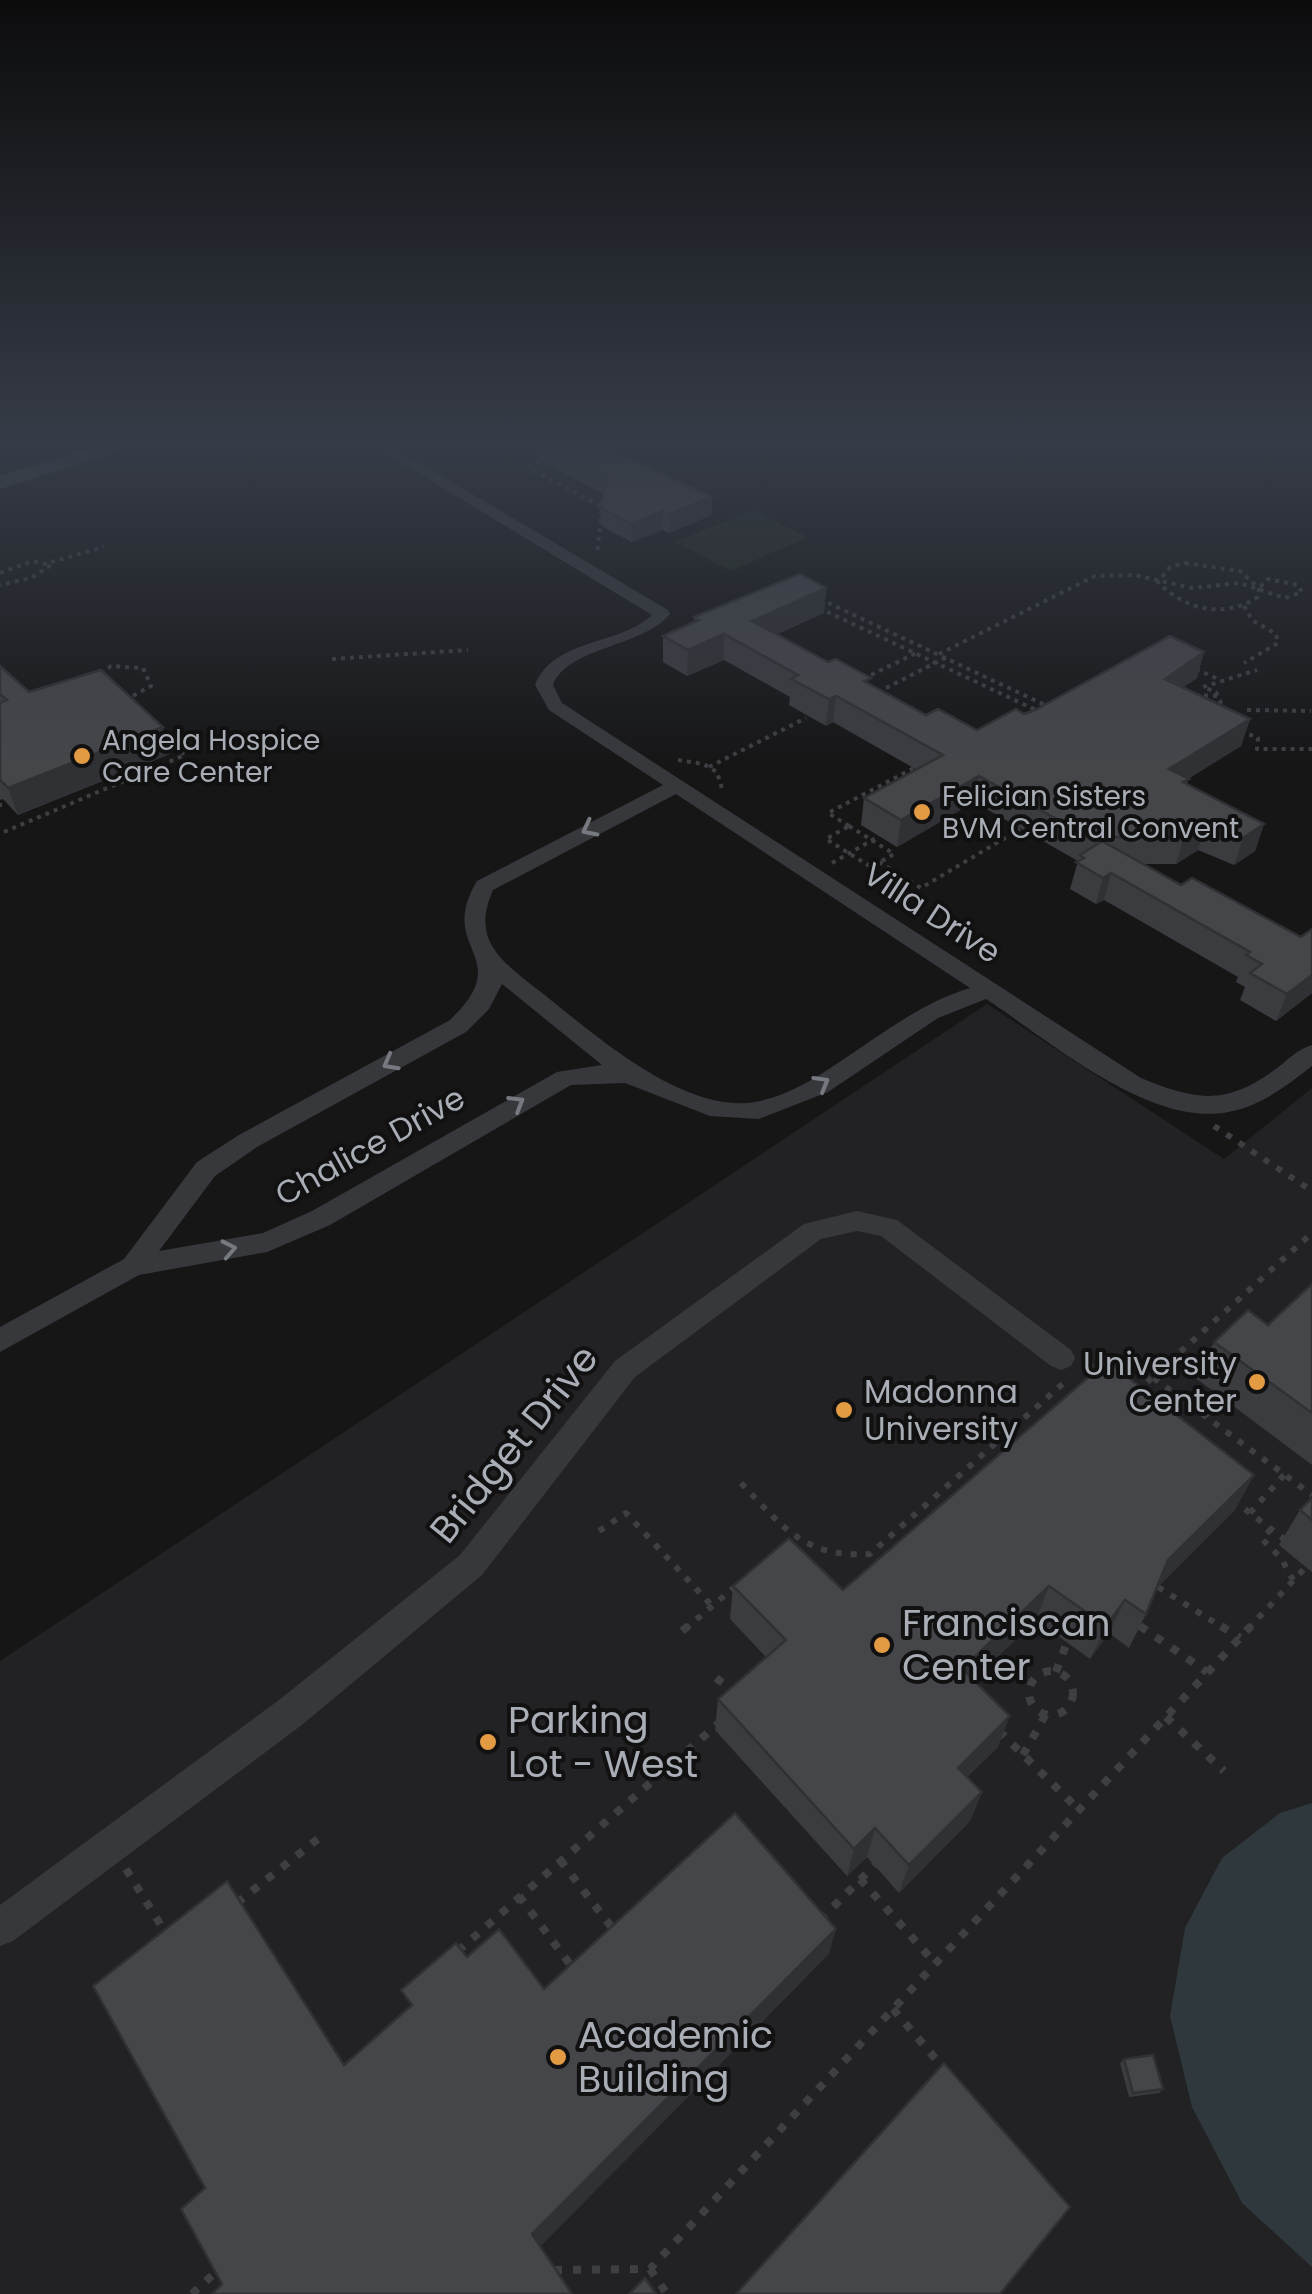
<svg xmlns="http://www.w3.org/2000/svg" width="1312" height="2294" font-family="Poppins,sans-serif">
<rect width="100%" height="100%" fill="#161617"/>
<path fill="#222224" d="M987 1004 1224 1159 1312 1088V2294H0V1661Z"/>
<path fill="#202720" d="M753 510 808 537 731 571 675 542Z"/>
<path fill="#2f383c" d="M1312 1803V2267L1242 2203 1192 2107 1170 2016 1185 1928 1222 1858 1280 1813Z"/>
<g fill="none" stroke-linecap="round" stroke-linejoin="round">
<g stroke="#3d3f43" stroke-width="4" stroke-dasharray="4 5" stroke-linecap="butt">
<path d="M540 461 529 468 602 507 597 555"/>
<path d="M51 562 104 547"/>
<path d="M1185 563 1240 571 1259 588 1258 597C1224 619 1185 610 1158 582L1170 567Z"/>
<path d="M0 573 33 561 51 565 31 578 0 585"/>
<path d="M820 599 1047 706"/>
<path d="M1244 606 1252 620 1276 634 1278 643 1244 663"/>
<path d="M819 608 1038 711"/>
<path d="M939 654 1095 576 1135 575 1192 588 1239 583 1285 598 1302 592 1298 585 1268 579 1259 588"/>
<path d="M332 659 468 650"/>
<path d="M1196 669 1218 679"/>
<path d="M101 674 111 666 143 668 151 686 127 699"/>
<path d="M863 679 916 653"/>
<path d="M878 692 947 657"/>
<path d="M1195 695 1217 696"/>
<path d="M1247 710 1311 711"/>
<path d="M1225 712 1216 692 1203 687 1257 670"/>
<path d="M1241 731 1258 738 1257 749H1312"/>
<path d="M678 760 703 764 717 772 723 792"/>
<path d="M709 767 806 718"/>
<path d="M0 803V808"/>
<path d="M849 826 894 854 871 867 826 839Z"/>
<path d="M849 826 828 813 914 768"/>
<path d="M4 832 185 755 162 735"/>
<path d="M879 862 921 888 1020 829"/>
<path d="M832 863 876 838"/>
</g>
<g stroke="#3d3f43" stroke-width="6" stroke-dasharray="6 9" stroke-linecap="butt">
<path d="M1214 1126 1312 1191"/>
<path d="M1087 1366 1117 1356 1128 1359 1312 1495"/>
<path d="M1136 1392 1312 1233"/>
<path d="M1205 1416 1222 1398"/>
<path d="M741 1483C783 1527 804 1558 870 1554L1066 1381"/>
<path d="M1233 1500 1284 1539"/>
<path d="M1250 1513 1284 1475"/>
<path d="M1271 1529 1262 1539 1281 1558 1293 1580"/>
<path d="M599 1531 626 1513 712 1606"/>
<path d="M1158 1587 1225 1629"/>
<path d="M1138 1625 1144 1629"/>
<path d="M685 1629 737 1585"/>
<path d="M1248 1629 1306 1567"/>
</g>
<g stroke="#3d3f43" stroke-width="8" stroke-dasharray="8 11" stroke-linecap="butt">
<path d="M1140 1626 1207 1672"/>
<path d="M1221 1626 1240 1638"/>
<path d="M682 1631 688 1626"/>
<circle cx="1051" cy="1693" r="22"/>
<path d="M1056 1672 1067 1642"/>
<path d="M716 1678 734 1691"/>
<path d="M1166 1717 1224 1771"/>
<path d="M999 1731 1079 1810"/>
<path d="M1023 1755 1046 1714"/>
<path d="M560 1860 613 1929"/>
<path d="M126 1869 165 1932"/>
<path d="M860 1879 935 1963"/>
<path d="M519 1896 572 1967"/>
<path d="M237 1903 319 1838"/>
<path d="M820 1920 875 1865"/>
<path d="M458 1951 719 1723"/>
<path d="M893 2009 946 2071"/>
<path d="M650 2269 667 2294"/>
<path d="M554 2270 650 2269 1251 1626"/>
<path d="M192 2294 219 2269"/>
</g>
<g fill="#37383c" fill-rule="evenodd">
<path d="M369 443H386L668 610 670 614C643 647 567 647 553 685L562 703 1141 1078C1195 1100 1224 1106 1273 1071 1286 1062 1297 1049 1312 1045V1066C1288 1085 1263 1104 1233 1111 1153 1131 1049 1040 986 999L938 1018 828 1092 759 1119 710 1116 625 1083 571 1085 330 1225 267 1252 139 1275 0 1352V1327L124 1259 197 1162 239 1135 450 1020C518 955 435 951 477 881L663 785 549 710 535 685C554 638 619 646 652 615ZM676 794 970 988C920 1003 881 1035 838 1063 813 1080 785 1097 755 1102 681 1114 591 1031 537 989 500 960 471 940 493 890ZM502 984 602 1065 557 1072 312 1211 263 1233 159 1251 215 1176 257 1147 466 1032 489 1009Z"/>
<path d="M857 1211 897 1220 1071 1350 1075 1358 1071 1366 1061 1370 1051 1366 881 1236 857 1231 821 1239 635 1377 482 1575 303 1724 13 1941 0 1946V1905L279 1700 460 1555 615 1361 804 1224Z"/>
</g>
<path fill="#45474c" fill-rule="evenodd" d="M110 443H143L0 489V475Z"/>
</g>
<g fill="#3b3c40">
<path d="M537 443 712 515 669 533 663 530 632 542 601 526 600 507 604 494 538 460Z"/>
<path d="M826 588 824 613 777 634 926 715 977 730 1024 714 1197 678 1183 687 1250 719 1241 746 1188 779 1187 784 1264 824 1255 851 1234 865 1198 850 1176 864H1145L1181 885 1301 937 1312 929V993L1276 1021 1240 1000 1245 987 1236 982 1238 977 1104 900 1096 904 1070 889 1078 861 974 802 897 847 861 825 864 798 917 770 833 722 826 726 789 705 790 697 724 660 687 676 663 662V636L694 623V617Z"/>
<path d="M0 666 29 692 163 727 170 754 18 815 3 799 0 800Z"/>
<path d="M1312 1284V1465L1197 1379 1214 1342 1268 1325Z"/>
<path d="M1254 1475 1234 1511 1156 1588 1146 1614 1129 1648 1109 1633 1090 1659 1036 1620 973 1680 998 1747 967 1777 982 1792 970 1821 899 1893 867 1857 847 1876 715 1730 718 1699 766 1657 730 1619 733 1586 843 1590Z"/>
<path d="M1312 1498V1572L1279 1545 1300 1510Z"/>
<path d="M1124 2059 1163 2089 1159 2093 1129 2097 1120 2063Z"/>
</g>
<g fill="#303134">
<path d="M712 497V515L669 533V514Z"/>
<path d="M663 511V530L632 542 631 524Z"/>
<path d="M826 588 824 613 751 646 752 621Z"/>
<path d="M724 634V660L687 676 688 650Z"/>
<path d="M1204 652 1197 678 1158 705 1165 679Z"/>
<path d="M836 696 833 722 826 726 829 699Z"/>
<path d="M1250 719 1241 746 1161 795 1169 769Z"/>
<path d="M163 727 170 754 18 815 8 788Z"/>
<path d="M979 776 974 802 897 847 901 820Z"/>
<path d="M1206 823 1198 850 1176 864 1184 837Z"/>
<path d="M1264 824 1255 851 1234 865 1243 838Z"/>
<path d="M1111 873 1104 900 1096 904 1103 878Z"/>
<path d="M1312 975V993L1276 1021 1287 994Z"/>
<path d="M1254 1475 1234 1511 1151 1594 1168 1560Z"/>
<path d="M1049 1586 1036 1620 951 1701 962 1669Z"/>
<path d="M1125 1600 1109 1633 1090 1659 1106 1626Z"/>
<path d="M1010 1716 998 1747 947 1797 958 1768Z"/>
<path d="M982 1792 970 1821 899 1893 909 1865Z"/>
<path d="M875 1828 867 1857 847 1876 854 1849Z"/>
<path d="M836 1929 829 1954 538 2249 532 2234Z"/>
</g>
<g fill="#45464a" stroke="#303134" stroke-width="2.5">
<path d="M538 443H596L712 497 669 514 663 511 631 524 600 507 608 478Z"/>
<path d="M800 574 826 588 752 621 828 662 836 659 871 678 864 681 926 715 938 709 977 730 1016 709 1024 714 1035 710 1170 636 1204 652 1165 679 1250 719 1169 769 1189 779 1183 782 1264 824 1243 838 1206 823 1184 837H1089L979 776 901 820 864 798 943 755 836 696 829 699 791 679 798 675 724 634 688 650 663 636 699 620 694 617Z"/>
<path d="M0 666 29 692 101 670 163 727 8 788 0 780V703L7 700 0 694Z"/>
<path d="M1102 841 1181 885 1192 878 1301 937 1312 929V975L1287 994 1250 973 1262 964 1246 955 1250 952 1111 873 1103 878 1076 862 1084 858 1080 855Z"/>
<path d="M1312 1284V1413L1214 1342 1248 1310 1268 1325Z"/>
<path d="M1107 1361 1254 1475 1168 1560 1146 1614 1125 1600 1106 1626 1049 1586 962 1669 1010 1716 958 1768 982 1792 909 1865 875 1828 854 1849 718 1699 786 1640 733 1586 789 1538 843 1590Z"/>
<path d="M1312 1498V1520L1300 1510Z"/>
<path d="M735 1813 836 1929 532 2234 572 2294H212L222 2284 181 2209 205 2188 93 1986 227 1881 344 2065 412 2005 401 1990 456 1943 467 1957 499 1929 544 1989Z"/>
<path d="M1153 2055 1163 2089 1133 2093 1124 2059Z"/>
<path d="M944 2063 1070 2207 1000 2294H736Z"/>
<path d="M645 2278 656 2294H629Z"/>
</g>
<defs><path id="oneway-chevron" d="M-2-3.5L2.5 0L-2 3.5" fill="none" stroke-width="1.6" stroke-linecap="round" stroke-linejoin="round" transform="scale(2.5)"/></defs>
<g stroke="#76797f">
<use href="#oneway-chevron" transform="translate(589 829) rotate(153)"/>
<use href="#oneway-chevron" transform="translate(390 1063) rotate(151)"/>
<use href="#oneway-chevron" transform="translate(822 1083) rotate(-30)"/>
<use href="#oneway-chevron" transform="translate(517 1103) rotate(-31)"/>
<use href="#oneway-chevron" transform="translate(229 1249) rotate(-11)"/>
</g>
<linearGradient id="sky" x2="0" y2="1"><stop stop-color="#0c0c0d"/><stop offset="0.58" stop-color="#363c47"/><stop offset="1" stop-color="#363c47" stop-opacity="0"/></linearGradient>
<rect width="1312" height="764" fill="url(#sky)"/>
<g fill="#e29b43" stroke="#111112" stroke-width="4">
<circle cx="82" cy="756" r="10"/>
<circle cx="922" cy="812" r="10"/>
<circle cx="1257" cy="1382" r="10"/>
<circle cx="844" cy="1410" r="10"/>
<circle cx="882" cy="1645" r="10"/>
<circle cx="488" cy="1742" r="10"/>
<circle cx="558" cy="2057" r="10"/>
</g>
<g text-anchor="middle" stroke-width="8" stroke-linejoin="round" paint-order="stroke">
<g font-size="28" fill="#a9aeb6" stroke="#111112" text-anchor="start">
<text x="102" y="750">Angela Hospice<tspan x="102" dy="32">Care Center</tspan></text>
<text x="942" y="806">Felician Sisters<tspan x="942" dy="32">BVM Central Convent</tspan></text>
</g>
<g font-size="32" fill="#a9aeb6" stroke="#111112">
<text transform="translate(932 913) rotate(33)" y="11">Villa Drive</text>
<text transform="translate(370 1146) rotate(-29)" y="11">Chalice Drive</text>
</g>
<g font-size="32" fill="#a9aeb6" stroke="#111112" text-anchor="end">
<text x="1237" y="1375">University<tspan x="1237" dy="37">Center</tspan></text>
<text x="864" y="1403" text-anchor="start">Madonna<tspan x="864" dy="37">University</tspan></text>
</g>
<g font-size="38" fill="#a9aeb6" stroke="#111112">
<text transform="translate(514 1444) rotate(-51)" y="13">Bridget Drive</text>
</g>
<g font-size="38" fill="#a9aeb6" stroke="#111112" text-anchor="start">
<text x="902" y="1636">Franciscan<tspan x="902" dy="44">Center</tspan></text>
<text x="508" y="1733">Parking<tspan x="508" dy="44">Lot - West</tspan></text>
<text x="578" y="2048">Academic<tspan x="578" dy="44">Building</tspan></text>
</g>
</g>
</svg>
